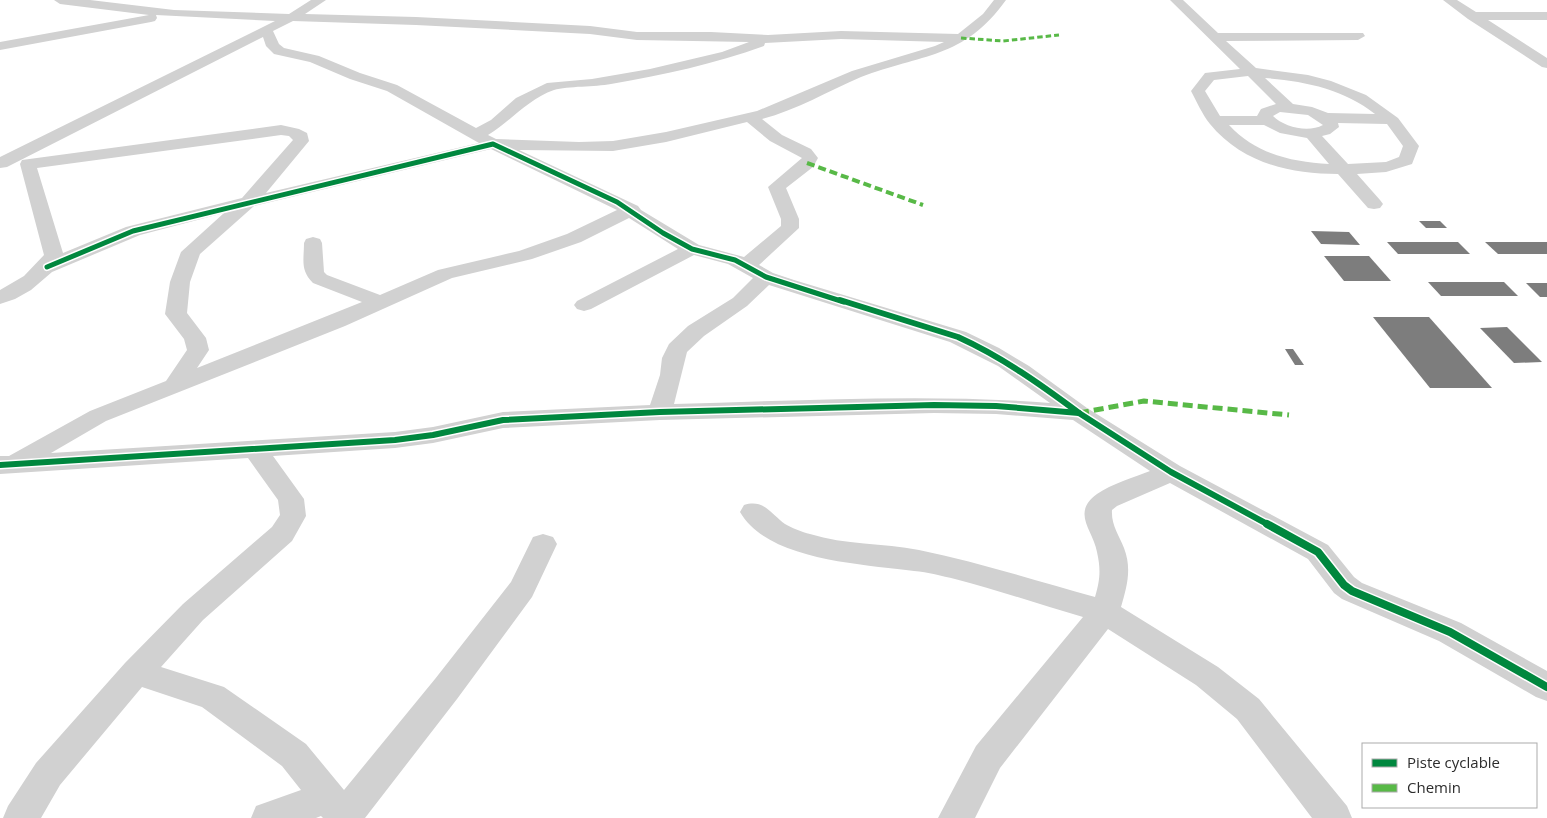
<svg xmlns="http://www.w3.org/2000/svg" width="1547" height="818" font-family="'Open Sans',sans-serif">
<rect width="100%" height="100%" fill="#fff"/>
<g fill="#7d7d7d">
<path d="M1419 221H1440L1447 228H1426Z"/>
<path d="M1311 231 1349 232 1360 245 1321 244Z"/>
<path d="M1387 242H1458L1470 254H1398Z"/>
<path d="M1485 242H1547V254H1498Z"/>
<path d="M1324 256H1369L1391 281H1344Z"/>
<path d="M1428 282H1504L1518 296H1441Z"/>
<path d="M1526 283H1547V297H1540Z"/>
<path d="M1373 317H1429L1492 388H1430Z"/>
<path d="M1507 327 1542 362 1514 363 1480 328Z"/>
<path d="M1285 349H1293L1304 365H1295Z"/>
</g>
<g fill="none" stroke-linecap="round" stroke-linejoin="round">
<g fill="#d1d1d1" fill-rule="evenodd">
<path d="M54 0H90L174 10 289 14 311 0H326L305 14 416 17 590 26 637 32H711L768 35 841 31 958 34 983 14 994 0H1006C964 59 921 54 861 77 828 91 797 110 762 119L782 135 811 149 818 158 813 167 786 188 799 219V228L759 265 773 273 794 280 966 332 999 348 1029 366 1087 408 1180 466 1328 545 1354 577 1362 583 1461 623 1547 671V701L1536 697 1439 641 1342 599 1334 593 1308 559 1170 483 1117 506 1112 510C1111 525 1119 535 1124 548 1132 569 1127 586 1121 607L1218 667 1259 699 1347 806 1352 818H1312L1237 719 1196 685 1108 629 1000 768 975 818H938L976 746 1083 617C1041 605 998 590 955 579 942 576 928 572 914 571 864 564 768 561 740 512L744 505C764 499 770 513 785 524 792 528 802 532 810 534 845 545 883 543 919 550 978 562 1036 581 1095 597 1100 580 1101 570 1097 552 1093 530 1071 513 1097 494 1111 484 1135 477 1150 471L1073 420 996 414 934 413 660 420 503 428 433 443 395 448 273 456 304 499 306 516 292 541 203 620 161 667 224 687 306 744 344 790 435 679 511 582 533 537 543 534 553 537 557 544 532 597 457 699 365 818H323L321 816 316 818H251L256 806 301 790 282 766 202 707 142 687 60 785 41 818H3L8 806 36 763 125 663 183 604 272 527 280 515 278 500 248 458 0 474V456H9L90 411 166 381 187 350 184 339 165 314 170 282 181 252 224 213 140 235 52 272 31 290 15 299 0 304V290L24 276 44 255 20 164 22 160 281 125 299 129 307 133 309 141 266 193 479 143 387 91 350 79 310 62 274 54 266 46 263 37 7 167 0 168V157L275 21 156 15 157 18 155 21 151 22 0 50V42L149 15 60 4ZM293 21 416 25 590 34 637 40 749 42 722 52 650 69 592 79 547 83 516 98 491 120 476 128 397 85 360 73 319 56 284 48 279 44 273 31ZM841 39 944 42 935 46 852 71 757 111 666 132 613 141 579 142 496 139 488 135C511 121 528 99 554 90 568 86 595 87 611 84 663 75 714 64 764 46L765 43ZM747 122 770 141 802 158 768 187 781 219V226L744 257 699 245 641 210 638 206 519 150 613 151 666 142ZM281 135 289 136 293 140 242 198 126 227 63 253 37 168ZM491 149 617 210 567 234 519 251 438 270 380 295 327 275 324 272 322 243 320 239 313 237 306 239 304 243C304 260 300 270 313 283L362 302 197 368 209 350 206 338 187 313 190 282 200 254 254 206ZM629 218 678 249 577 301 574 305 577 309 584 311 591 309 694 255 728 264 753 278 733 298 688 326 669 344 662 358 660 375 650 405 503 412 433 427 395 432 51 453 106 421 345 326 452 278 532 259 581 242ZM769 285 950 342 998 366 1050 403C925 393 799 401 674 404L687 352 704 336 747 306Z"/>
<path d="M1170 0H1183L1218 33H1363L1365 36 1358 40 1226 41 1256 68 1308 75 1331 81 1366 95 1398 118 1419 146 1412 164 1386 172 1357 174 1380 200 1383 204 1380 208 1374 209 1368 208 1338 174C1290 174 1242 163 1210 124 1202 114 1197 102 1191 91L1205 73 1240 69ZM1248 76 1276 104 1261 109 1257 116H1220L1205 91 1214 80ZM1265 78C1304 81 1344 89 1375 114L1328 113 1312 107 1293 104ZM1280 112 1308 115 1323 125C1308 133 1284 127 1273 116ZM1338 123 1387 124 1403 146 1399 157 1386 162 1348 164 1322 136 1330 134 1339 127ZM1229 125H1264L1280 133 1307 138 1329 164C1291 162 1256 154 1229 125Z"/>
<path d="M1443 0H1457L1476 12H1547V20H1488L1547 58V68L1542 67 1468 19Z"/>
</g>
<path stroke="#58b947" stroke-width="3" stroke-dasharray="5.5 3" stroke-linecap="butt" d="M961 38 1003 41 1059 35"/>
<path stroke="#58b947" stroke-width="4" stroke-dasharray="8 4" stroke-linecap="butt" d="M807 163 923 205"/>
<path stroke="#58b947" stroke-width="5" stroke-dasharray="10 5" stroke-linecap="butt" d="M1079 413 1144 401 1289 415"/>
<defs>
<path id="cycleway-far2" d="M47 267 133 231 493 144 617 202 663 233 692 249 735 260 766 277 844 302"/>
<g id="cycleway-far1">
<path d="M840 300 958 337C1002 357 1040 384 1079 413"/>
<path d="M0 465 395 440 433 435 503 420 660 412 934 405 996 406 1079 413 1171 472 1269 525"/>
</g>
<path id="cycleway" d="M1267 524 1318 552 1344 585 1352 591 1450 632 1547 687"/>
</defs>
<use href="#cycleway-far2" stroke="#fff" stroke-width="8"/>
<use href="#cycleway-far1" stroke="#fff" stroke-width="9"/>
<use href="#cycleway" stroke="#fff" stroke-width="11"/>
<use href="#cycleway-far2" stroke="#00873e" stroke-width="5"/>
<use href="#cycleway-far1" stroke="#00873e" stroke-width="6"/>
<use href="#cycleway" stroke="#00873e" stroke-width="8"/>
</g>
<rect x="1362" y="743" width="175" height="65" fill="#ffffff" stroke="#ababab"/>
<rect x="1372" y="759" width="25" height="8" fill="#00873e" stroke="#ababab"/>
<text x="1407" y="768" font-size="15" fill="#2c2c2c">Piste cyclable</text>
<rect x="1372" y="784" width="25" height="8" fill="#58b947" stroke="#ababab"/>
<text x="1407" y="793" font-size="15" fill="#2c2c2c">Chemin</text>
</svg>
